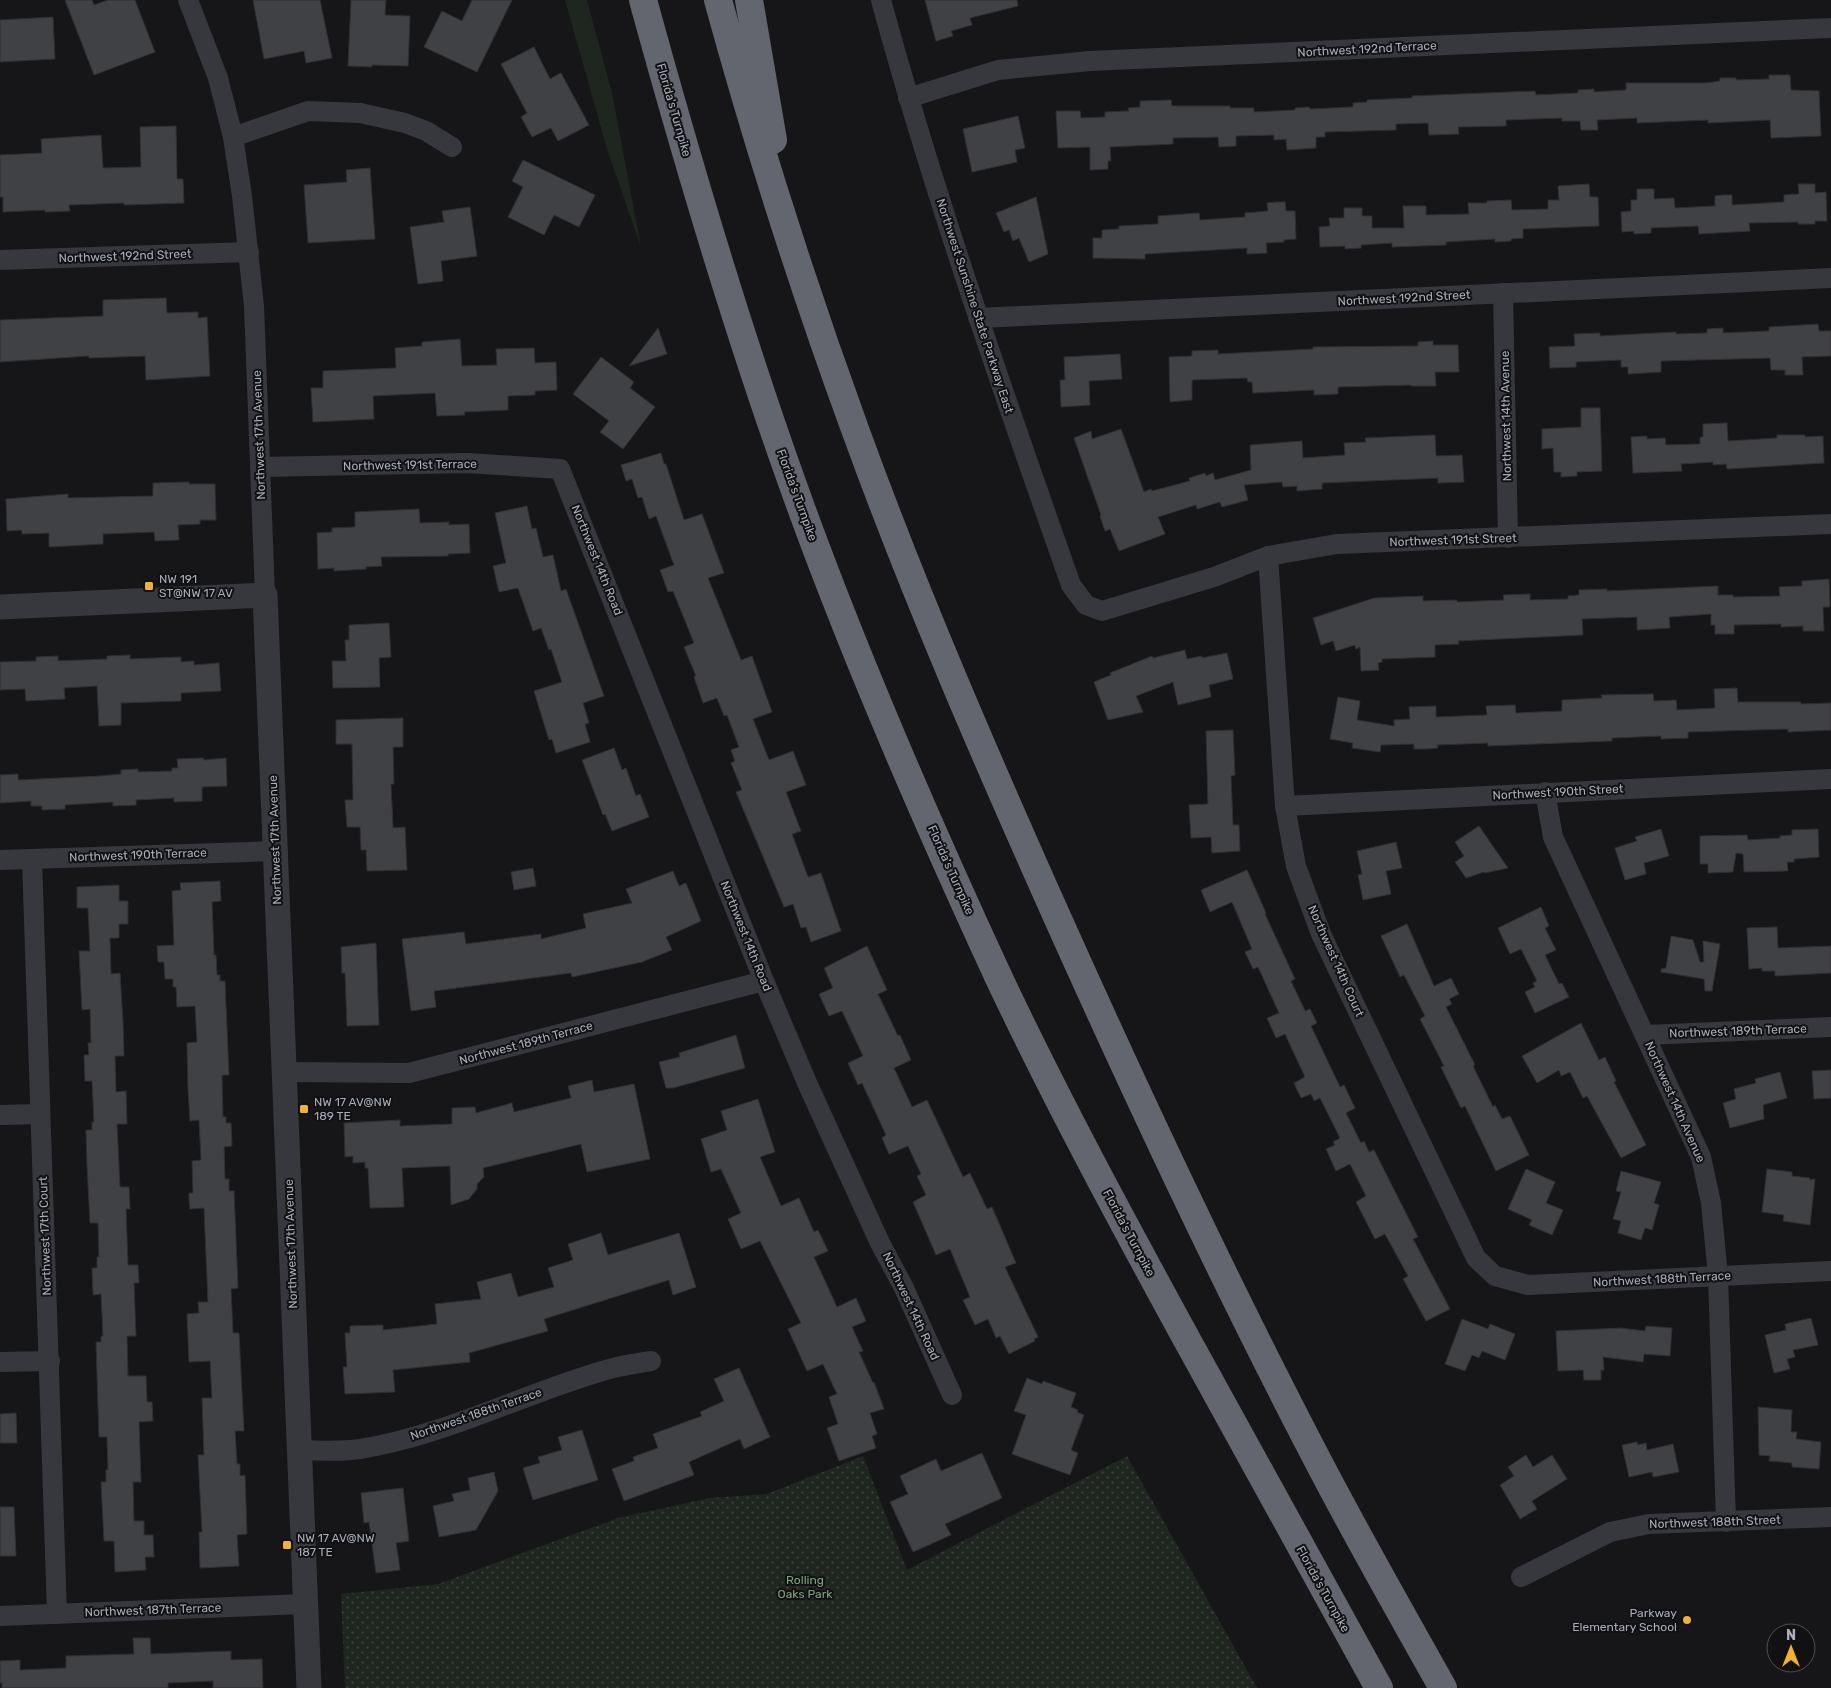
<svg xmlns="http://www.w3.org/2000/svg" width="1831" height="1688" font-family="Rubik,sans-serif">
<defs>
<pattern id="park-dots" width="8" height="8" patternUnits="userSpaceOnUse" patternTransform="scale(1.25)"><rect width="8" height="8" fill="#1e261f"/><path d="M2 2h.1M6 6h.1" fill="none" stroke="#3c433d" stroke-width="1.8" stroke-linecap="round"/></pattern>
</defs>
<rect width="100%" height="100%" fill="#161618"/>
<path fill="#1e261f" d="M565 0H587L612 93 641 247 607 149Z"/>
<path fill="url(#park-dots)" d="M863 1456 907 1570 1127 1456 1257 1688H345L341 1594 438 1584 618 1518 710 1498 767 1494Z"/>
<g fill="#404145" stroke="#303034">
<path d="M65 0H92L94 5 108 0H135L155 52 94 75Z"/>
<path d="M253 0H320L332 58 306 63 304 51 264 59Z"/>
<path d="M351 0H386L385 15 410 16 408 66 372 65V67L348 66Z"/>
<path d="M472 0H512L477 72 424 47 442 11 462 21Z"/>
<path d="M925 0H1017L1018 6 970 18 972 25 951 31 953 36 936 41Z"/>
<path d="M53 17 55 59 0 62V20Z"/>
<path d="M534 47 550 79 561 73 589 125 558 141 551 128 532 137 521 117 527 113 501 64Z"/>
<path d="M1769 75H1790L1791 90 1819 91 1821 136 1771 138 1770 120 1708 123V120L1637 123V118L1597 120 1598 130H1581L1580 121H1562V118L1506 120V126L1458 127 1459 134 1429 135 1428 123 1396 124V130L1325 132V137H1316V148L1287 150 1286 139 1274 140V135L1236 136V146L1219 147 1218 137 1173 138V144L1110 147 1111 161H1108V169L1090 170V147L1058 148 1056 111H1080L1081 118 1105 117V112L1129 111 1128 108 1140 107V101L1171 100 1172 106H1230V108H1254V112L1295 110V108L1309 107 1310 109 1353 107V103L1367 102V100L1412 98V96L1535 91 1536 95 1578 93V90L1594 89V92L1626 90V83H1706L1720 81V78H1736V80L1769 79Z"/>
<path d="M1018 116 1025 148 1015 150 1017 162 972 172 963 129Z"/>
<path d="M176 126 177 179H183L184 203 124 205V203L69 205 70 211 45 212V210L3 212V197H0V155L42 153 41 139 101 135 103 168 141 167 140 127Z"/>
<path d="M523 160 595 195 579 227 554 215 544 235 508 217 523 187 512 181Z"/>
<path d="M370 168 375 239 308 243 304 185 347 182 346 170Z"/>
<path d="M1589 184 1590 197H1598L1599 226 1523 229V238L1511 239V241L1495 242V239L1446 242V245L1392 247V243L1361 245V248L1345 249V246L1320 247 1319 227 1330 226 1329 218H1344V208H1362V216H1372V228H1404L1403 206H1426V215L1469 214 1468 203H1487V201L1511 200 1512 210 1548 209V200H1559L1558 186Z"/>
<path d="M1798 184H1815V193L1826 192 1827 221H1815V224H1798V222L1749 223 1750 231 1699 234 1698 226 1651 228V233L1634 234V231L1622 232 1621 212 1631 211V200H1637V189H1654V199L1674 198 1675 208 1715 206V196L1723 195H1732V205L1784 202V195L1799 194Z"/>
<path d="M1036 197 1048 254 1029 262 1019 238 1013 241 1009 230 1004 232 996 213Z"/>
<path d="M1276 202H1285L1286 211H1295L1296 239 1284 240V242L1266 243 1267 253 1247 254V248L1145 254V259L1093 258V238H1102V230L1119 229V226L1158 224V216L1199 213 1200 220 1245 217V213L1268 211 1267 203Z"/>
<path d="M470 207 477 256 441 261 443 281 418 284 410 227 444 222 442 211Z"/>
<path d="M166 298 167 313 198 312V318L207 317 210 376 146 380 145 356 89 358V356L0 362V320L103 316V300Z"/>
<path d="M1818 324 1819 331H1831V356L1802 357 1803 375H1785V370H1771L1770 358 1661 361V372L1628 374V367H1621V360L1576 362V367L1550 368 1549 347 1575 346 1574 334 1600 333V336L1676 332V334L1707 333V329L1723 328V333L1769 331V327Z"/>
<path d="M658 328 667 354 629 366Z"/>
<path d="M460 339 462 366 497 365 496 349 534 348 535 363 556 362 557 390 535 391V395L508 396V410L464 412 465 415 437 416 435 393 373 396 374 419 313 422 311 388H323V371L396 368 395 348 422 346V342Z"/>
<path d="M1433 341V345H1458L1459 372H1435L1436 386H1411V385L1338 387V394L1314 395V390L1253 393 1252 382H1248L1247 378 1192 380V400L1170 402 1169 357 1192 356V351L1218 350V354L1313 349V347L1418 346V342Z"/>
<path d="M1120 354 1122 379 1089 381 1090 405 1061 407 1060 380H1065L1064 357Z"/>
<path d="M601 357 634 382 630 388 655 407 623 449 600 432 609 421 573 394Z"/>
<path d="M1581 408H1600L1602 471 1577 472V476L1561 477V472H1554L1553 448 1542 449V429L1581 427Z"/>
<path d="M1727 423 1728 441 1777 438V435H1805V437L1823 436 1824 463 1727 469 1726 464 1713 465V462L1681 464 1682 471 1633 473 1631 437 1647 436V439L1665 438 1666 445 1700 444V437H1703V424Z"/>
<path d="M1121 429 1144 492 1151 489 1152 491 1190 481 1189 478 1205 473 1206 476 1213 473 1215 480 1251 470 1250 445 1302 441 1303 458 1345 455 1344 443 1366 442 1365 438 1435 435 1436 456 1462 455 1464 482 1438 483V478L1322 483V489L1297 491V486L1283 487 1282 482 1244 485 1248 500 1222 507 1220 502 1197 509 1196 505 1158 517 1165 534 1119 551 1110 529 1105 531 1100 516 1101 515 1074 438 1091 431 1092 439Z"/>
<path d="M661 453 664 464H666L684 520 702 514 724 573 708 578 741 660 752 656 772 712 753 719 769 760 793 751 806 785 786 792 801 831 792 834 808 877 821 873 841 931 811 942 806 927 801 928 793 904 784 907 736 792 742 790 731 763 735 761 731 750 739 747 727 715 724 716 717 698 703 703 694 677 696 676 684 647 694 643 673 591 668 592 660 570 674 565 656 516 649 519 642 497 638 498 632 479 626 481 621 465Z"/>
<path d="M189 482V484H215L216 520H200V524L178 525 179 540 155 541 154 532 103 534V544L49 547V533L22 534V530L7 531 6 499 68 494V498L153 496V483Z"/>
<path d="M527 506 532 529 536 528 543 557 553 555 561 591 566 589 604 696 583 703 589 723 585 724 590 742 556 753 552 739 549 740 534 691 562 682 551 649 549 650 541 628 533 631 518 588 499 592 493 566 506 563 495 513Z"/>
<path d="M419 509 420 523 449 522V525L469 524 470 553 448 554V556L381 557 382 566 366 567V569L334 571V568L318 569 317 533 332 532V528L355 527V512Z"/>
<path d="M1829 579 1830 607H1823L1824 631H1803V626L1781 627V624L1734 625V634H1715V625H1711V614L1669 617 1670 628 1637 630V617L1582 619 1583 635 1458 641 1459 644 1435 645V657L1382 659V662L1378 663 1379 670 1361 671 1360 647 1356 649 1355 645 1336 651 1333 641 1321 645 1313 618 1374 598 1423 596V601L1457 600V602L1504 600 1503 595 1530 594V600L1568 599V596L1579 595V590L1607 589V591L1718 586V595H1733V597L1780 596 1779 587 1802 586V581Z"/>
<path d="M389 623 391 657 379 658 380 687 333 688 332 661H346L345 640H349V625Z"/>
<path d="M1185 650 1187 659 1202 656V658L1227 653 1233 679 1209 685 1211 697 1178 705 1173 682 1136 696 1143 712 1108 720 1094 682 1111 675 1110 673 1152 656 1153 658Z"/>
<path d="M130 655V659L181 657V662L194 661V665L219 663 221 691 181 693V701L121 703V725L99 726 97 686 64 688 65 699 26 701 25 689 0 690V662L36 661V657L58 656V661L107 659V656Z"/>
<path d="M1737 688 1738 702H1801V704L1831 703V730L1788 732V729L1688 732V738L1661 739V736L1612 738V741L1488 746V743L1437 745 1438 748 1426 749H1414V744L1381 745 1380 752 1352 748 1353 743 1330 739 1338 697 1360 701 1357 720 1394 726V720L1410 719 1409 707 1436 706V717L1487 715 1486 706 1515 705 1516 713 1562 711V700L1602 698 1601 695 1653 694 1654 701 1676 700 1677 710 1715 708 1714 689Z"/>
<path d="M403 718V747H393L394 784H391L393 828 405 827 407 870 367 871 366 850H361L360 827H347L345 800H353L352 744H336V720Z"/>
<path d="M1233 730 1235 775 1231 776 1233 825H1239L1240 851 1212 853 1211 837 1191 838 1189 805 1208 804 1206 731Z"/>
<path d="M614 748 622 770 626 768 636 796 640 794 649 817 612 831 605 814 603 815 582 760Z"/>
<path d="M203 758 204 760 226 758 227 786 202 787V801L174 802V798L136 800V805L113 806V802L65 805V809L42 810V806H31V801L0 803V775L18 774V780L101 776 121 774V770L138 769V772L172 771V768H178L177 759Z"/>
<path d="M1479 826 1508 868 1485 873 1484 872 1466 878 1455 862 1464 856 1455 842Z"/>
<path d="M1661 829 1669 856 1644 863 1646 874 1625 880 1615 848 1637 841 1635 837Z"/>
<path d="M1818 829 1819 857 1794 859V862H1787L1788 871 1744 872 1743 854 1736 853 1733 872 1708 873V864H1700V836L1747 835 1748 840 1780 838V836L1792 835V830Z"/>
<path d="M1396 842 1402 868 1386 871 1391 894 1363 900 1358 875 1362 874 1357 851Z"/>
<path d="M533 868 536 886 514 890 511 872Z"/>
<path d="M1247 870 1266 913 1265 914 1295 979 1291 981 1305 1011 1310 1009 1317 1023 1311 1026 1340 1087 1344 1085 1355 1108 1346 1113 1361 1143 1364 1141 1369 1152 1374 1150 1418 1237 1413 1239 1450 1309 1426 1321 1403 1279 1408 1276 1385 1234 1375 1239 1356 1202 1366 1196 1350 1164 1336 1171 1326 1149 1335 1145 1333 1142 1340 1138 1320 1098 1314 1101 1311 1094 1301 1098 1294 1083 1305 1077 1285 1034 1276 1038 1267 1018 1279 1013 1258 967 1253 969 1245 952 1252 949 1232 902 1210 912 1201 890Z"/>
<path d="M673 871 679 886 686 883 701 921 666 937 672 950 642 962 572 977 571 973 434 991 436 1007 411 1011 402 939 464 932 466 944 541 934V939L586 928 583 914 632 903 626 889Z"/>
<path d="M220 881 221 901 212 902 214 955H216L217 975H220V981H225L229 1075H222L223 1117H226V1123H231L232 1146 224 1147 225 1179H229V1191H234L238 1288 231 1289 233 1333H239L244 1431H235L237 1464H240V1476L245 1475 247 1534 237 1535 239 1566 200 1568 199 1532H202L198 1455H204L202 1398H212L210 1361 189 1362 187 1314 199 1313 198 1302H208L204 1208 190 1209 189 1201V1193H193L192 1161 201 1160 199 1120 190 1121 188 1089 187 1043 197 1042 195 1006 177 1007 176 987H173V979H165L164 962H158L157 946 174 945 172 891 181 890 180 883Z"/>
<path d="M119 885V901H128V924H119V938H110L111 974 120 973 123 1021 124 1056H115L116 1092 126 1091 127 1124H117L120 1187H129L130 1209H126L128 1265H138L139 1283H134L136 1336H127L128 1376H146L147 1402H152L153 1421 139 1422 141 1482H133L134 1521H144V1535H153L154 1557H145L146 1570 115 1572 114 1541H104L101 1482H106V1470H108L107 1437H99L96 1342H101V1336H103L101 1294 93 1295 92 1268H97V1257H99L98 1223H90L87 1165 86 1130H92V1122H94L92 1081H85L84 1055H89L88 1043H91L90 1009 82 1010 79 951H90L88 908H77V887Z"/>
<path d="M1541 907 1549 926 1545 928 1556 950 1545 955 1559 984 1562 983 1569 997 1535 1013 1525 992 1535 987 1533 983 1537 981 1521 949 1510 954 1498 928Z"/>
<path d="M1407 924 1434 986 1451 978 1459 994 1449 999 1452 1004 1446 1007 1475 1065 1473 1066 1493 1107 1495 1105 1502 1119 1510 1116 1529 1155 1496 1171 1465 1106 1461 1108 1441 1067 1444 1066 1420 1019 1425 1016 1404 975 1400 977 1381 936Z"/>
<path d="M1777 927 1778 948 1831 946V973L1775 976V971H1762V968L1749 969 1747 928Z"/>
<path d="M1671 936 1693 940 1700 962H1704L1703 941 1720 944 1712 991H1705L1704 979 1661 972V969L1666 968Z"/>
<path d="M376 943 379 1025 347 1026 345 973H342L341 947Z"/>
<path d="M867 946 887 990 878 994 898 1036 900 1035 911 1060 894 1068 912 1107 927 1100 963 1177 970 1173 987 1209 992 1207 1016 1263 1005 1267 1038 1337 1034 1339 1035 1341 1009 1354 1000 1336 996 1338 988 1319 975 1325 963 1300 970 1297 950 1249 936 1255 913 1202 926 1195 917 1176 921 1174 908 1146 889 1154 882 1138 886 1135 862 1083 858 1085 848 1063 863 1056 842 1011 829 1016 819 994 833 988 824 968Z"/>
<path d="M1581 1023 1599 1060 1605 1057 1616 1081 1614 1082 1646 1145 1621 1158 1587 1096 1583 1098 1570 1072 1561 1076 1559 1070 1537 1083 1522 1056Z"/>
<path d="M736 1035 745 1068 673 1088H666L659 1062 680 1057 679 1053Z"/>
<path d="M1831 1070V1098L1814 1099 1812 1071Z"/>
<path d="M1780 1072 1787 1098 1763 1105 1764 1119 1730 1128 1723 1103 1736 1099 1734 1089 1756 1083 1755 1079Z"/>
<path d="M592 1080 594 1092 634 1084 650 1159 587 1172 581 1144 483 1168 484 1177 477 1184V1189L469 1199 451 1205 450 1166 402 1168 404 1207 370 1208 368 1168H365V1162L353 1163V1156L345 1157 344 1123 400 1120V1126L452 1124V1108L475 1107 476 1113 512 1103 514 1112 571 1098 568 1086Z"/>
<path d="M758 1099 775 1152 760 1157 781 1206 799 1198 814 1232 818 1230 828 1251 814 1257 837 1307 856 1298 866 1321 852 1327 863 1351 859 1352 873 1383 874 1382 884 1409 870 1413 877 1434 872 1436 876 1448 839 1461 827 1428 838 1424 829 1397 837 1394 823 1364 807 1371 788 1329 801 1323 760 1241 741 1249 728 1219 741 1213 721 1169 711 1172 701 1139 727 1130 721 1111Z"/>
<path d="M1526 1169 1555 1182 1546 1203 1563 1210 1552 1235 1529 1225 1532 1220 1508 1209Z"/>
<path d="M1767 1169 1792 1172V1176L1810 1178V1180L1815 1179 1810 1225 1783 1221 1784 1215 1762 1212Z"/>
<path d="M1621 1171 1661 1182 1654 1203 1659 1205 1652 1230 1645 1228 1641 1240 1618 1233 1621 1221 1613 1219 1621 1192 1616 1191Z"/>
<path d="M601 1233 608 1255 679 1233 696 1287 673 1295 669 1280 544 1319 548 1331 469 1353 470 1362 393 1370 395 1392 345 1394 343 1367H347L345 1333H350V1326L383 1325V1330L437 1324 435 1304 481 1299 477 1282 511 1273 518 1297 554 1287 548 1268 573 1260 568 1244Z"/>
<path d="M1811 1318 1818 1345 1793 1350 1795 1357 1787 1359 1790 1369 1774 1373 1765 1335 1786 1330 1785 1324Z"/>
<path d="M1462 1319 1488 1329 1490 1324 1515 1334 1505 1360 1482 1351 1479 1358 1472 1355 1465 1371 1445 1364Z"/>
<path d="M1646 1326 1672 1328 1670 1356 1644 1354 1643 1362 1603 1357 1604 1370H1601V1380H1584L1583 1370 1558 1371 1556 1331 1621 1328 1645 1331Z"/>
<path d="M739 1368 770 1437 744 1449 740 1439 689 1462 694 1475 624 1501 612 1469 634 1461 633 1457 658 1448 653 1434 702 1416 700 1412 724 1401 714 1379Z"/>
<path d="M1027 1378 1042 1384 1043 1381 1076 1393 1071 1407 1078 1410 1077 1412 1084 1415 1071 1450 1078 1453 1070 1475 1012 1454 1026 1415 1014 1411Z"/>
<path d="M1758 1407 1792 1410 1791 1432H1797L1796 1439 1821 1442 1819 1469 1792 1467V1463L1769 1461 1770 1456 1759 1455Z"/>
<path d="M16 1413 17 1443H0V1414Z"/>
<path d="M582 1430 598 1480 533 1500 523 1468 540 1463 538 1457 562 1450 558 1437Z"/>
<path d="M1637 1442 1638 1445 1646 1443 1647 1450 1673 1444 1679 1472 1653 1477 1652 1472 1629 1477 1622 1445Z"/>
<path d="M982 1453 1002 1498 945 1524 951 1535 913 1552 890 1502 908 1494 900 1476 936 1459 941 1471Z"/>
<path d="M1526 1455 1533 1467 1552 1455 1567 1479 1532 1501 1537 1509 1520 1519 1500 1485 1514 1476 1508 1467Z"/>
<path d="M494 1472 498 1491 476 1530 439 1537 433 1506 454 1501 452 1494 470 1490 468 1478Z"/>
<path d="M403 1488 409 1541 396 1543 400 1570 376 1573 369 1522 364 1523 361 1493Z"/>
<path d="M0 1507H14L16 1556H0Z"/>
<path d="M133 1638H150L151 1654 231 1651V1660L262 1659 263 1688H213V1681L168 1683V1688H2V1683H0V1661L20 1660V1670L66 1668V1656L134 1654Z"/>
</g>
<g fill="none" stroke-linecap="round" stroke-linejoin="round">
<g stroke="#37383d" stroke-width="20">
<path d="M188 0 218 78 233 137 242 196 254 306 265 595"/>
<path d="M881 0C935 198 1003 392 1071 585L1086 605 1102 611 1214 577 1268 556 1337 544 1831 524"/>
<path d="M908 98 998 70 1090 61 1831 28"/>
<path d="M233 137 308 111 360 113 405 123 426 131 452 147"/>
<path d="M0 260 249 252"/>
<path d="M1503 293 1508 538"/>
<path d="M978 318 1831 278"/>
<path d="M260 467 467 463 560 469 764 981 808 1085 880 1243 904 1288 952 1395"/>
<path d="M1268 556 1285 806 1296 866 1321 934 1476 1258 1495 1276 1528 1285 1831 1271"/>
<path d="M1545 792 1553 837 1701 1157 1711 1203 1718 1276 1726 1522"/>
<path d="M1285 806 1831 779"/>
<path d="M32 859 57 1614"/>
<path d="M0 860 276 851"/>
<path d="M1645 1035 1831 1027"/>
<path d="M284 1072 409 1073 764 981"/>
<path d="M0 1115 40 1114"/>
<path d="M0 1362 50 1361"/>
<path d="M299 1450C319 1451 340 1452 360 1449 448 1435 528 1391 613 1368 626 1365 638 1363 651 1361"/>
<path d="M1521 1577 1610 1532 1649 1524 1831 1517"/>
<path d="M0 1616 305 1604"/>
</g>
<path stroke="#37383d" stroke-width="25" d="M0 607 265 595 309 1688"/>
<g stroke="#63666e" stroke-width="28">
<path d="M643 0C688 164 736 327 794 488 853 653 924 816 998 976 1056 1099 1121 1219 1186 1338 1250 1455 1314 1572 1379 1688"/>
<path d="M718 0C758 146 804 290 856 432 916 597 986 758 1058 919 1140 1102 1225 1283 1318 1461 1358 1538 1401 1613 1443 1688"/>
<path d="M749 0 773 140"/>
</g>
</g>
<g fill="#f2b134" stroke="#111113" stroke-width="2">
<rect x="144" y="581" width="10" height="10" rx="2.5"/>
<rect x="299" y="1104" width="10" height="10" rx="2.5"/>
<rect x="282" y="1540" width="10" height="10" rx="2.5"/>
<circle cx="1687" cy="1620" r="5"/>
</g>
<g text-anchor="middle" stroke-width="4" stroke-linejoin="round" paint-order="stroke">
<g font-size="12" fill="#a8adb8" stroke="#111113">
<text transform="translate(1367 49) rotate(-3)" y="4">Northwest 192nd Terrace</text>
<text transform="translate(674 110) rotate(74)" y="4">Florida's Turnpike</text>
<text transform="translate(125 256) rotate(-2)" y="4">Northwest 192nd Street</text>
<text transform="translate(1404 298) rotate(-3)" y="4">Northwest 192nd Street</text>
<text transform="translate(975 306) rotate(72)" y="4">Northwest Sunshine State Parkway East</text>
<text transform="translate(1506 416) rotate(-91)" y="4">Northwest 14th Avenue</text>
<text transform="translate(259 435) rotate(-92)" y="4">Northwest 17th Avenue</text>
<text transform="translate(410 465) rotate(-1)" y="4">Northwest 191st Terrace</text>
<text transform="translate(797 495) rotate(70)" y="4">Florida's Turnpike</text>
<text transform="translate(1453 540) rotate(-2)" y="4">Northwest 191st Street</text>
<text transform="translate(597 560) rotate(68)" y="4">Northwest 14th Road</text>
<text transform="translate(1558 792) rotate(-3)" y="4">Northwest 190th Street</text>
<text transform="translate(275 840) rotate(-92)" y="4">Northwest 17th Avenue</text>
<text transform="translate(138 855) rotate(-2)" y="4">Northwest 190th Terrace</text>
<text transform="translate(951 870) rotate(66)" y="4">Florida's Turnpike</text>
<text transform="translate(746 936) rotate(68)" y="4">Northwest 14th Road</text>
<text transform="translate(1336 961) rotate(66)" y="4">Northwest 14th Court</text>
<text transform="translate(1738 1031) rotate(-2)" y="4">Northwest 189th Terrace</text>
<text transform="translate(526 1043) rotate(-15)" y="4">Northwest 189th Terrace</text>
<text transform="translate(1675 1102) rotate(66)" y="4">Northwest 14th Avenue</text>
<text transform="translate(1129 1233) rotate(62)" y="4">Florida's Turnpike</text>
<text transform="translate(45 1236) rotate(-92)" y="4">Northwest 17th Court</text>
<text transform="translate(291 1244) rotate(-92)" y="4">Northwest 17th Avenue</text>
<text transform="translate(1662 1279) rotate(-3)" y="4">Northwest 188th Terrace</text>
<text transform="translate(911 1306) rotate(65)" y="4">Northwest 14th Road</text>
<text transform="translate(476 1414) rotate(-19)" y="4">Northwest 188th Terrace</text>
<text transform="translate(1715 1522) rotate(-2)" y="4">Northwest 188th Street</text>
<text transform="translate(1323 1589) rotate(61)" y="4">Florida's Turnpike</text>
<text transform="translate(153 1610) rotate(-2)" y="4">Northwest 187th Terrace</text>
</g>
<g font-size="12" fill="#a8adb8" stroke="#111113" text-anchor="start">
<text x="159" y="583">NW 191<tspan x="159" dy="14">ST@NW 17 AV</tspan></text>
<text x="314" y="1106">NW 17 AV@NW<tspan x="314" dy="14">189 TE</tspan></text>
<text x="297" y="1542">NW 17 AV@NW<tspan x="297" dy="14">187 TE</tspan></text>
<text x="1677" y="1617" text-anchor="end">Parkway<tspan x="1677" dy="14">Elementary School</tspan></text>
</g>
<g font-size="12" fill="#7fa381" stroke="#111113">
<text x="805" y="1584">Rolling<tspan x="805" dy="14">Oaks Park</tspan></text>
</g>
</g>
<g transform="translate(1791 1648)"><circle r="24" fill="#111113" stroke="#4d4f55"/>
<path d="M0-4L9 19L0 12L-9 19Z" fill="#f2b134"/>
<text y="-8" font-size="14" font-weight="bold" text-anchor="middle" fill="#a8adb8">N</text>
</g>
</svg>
